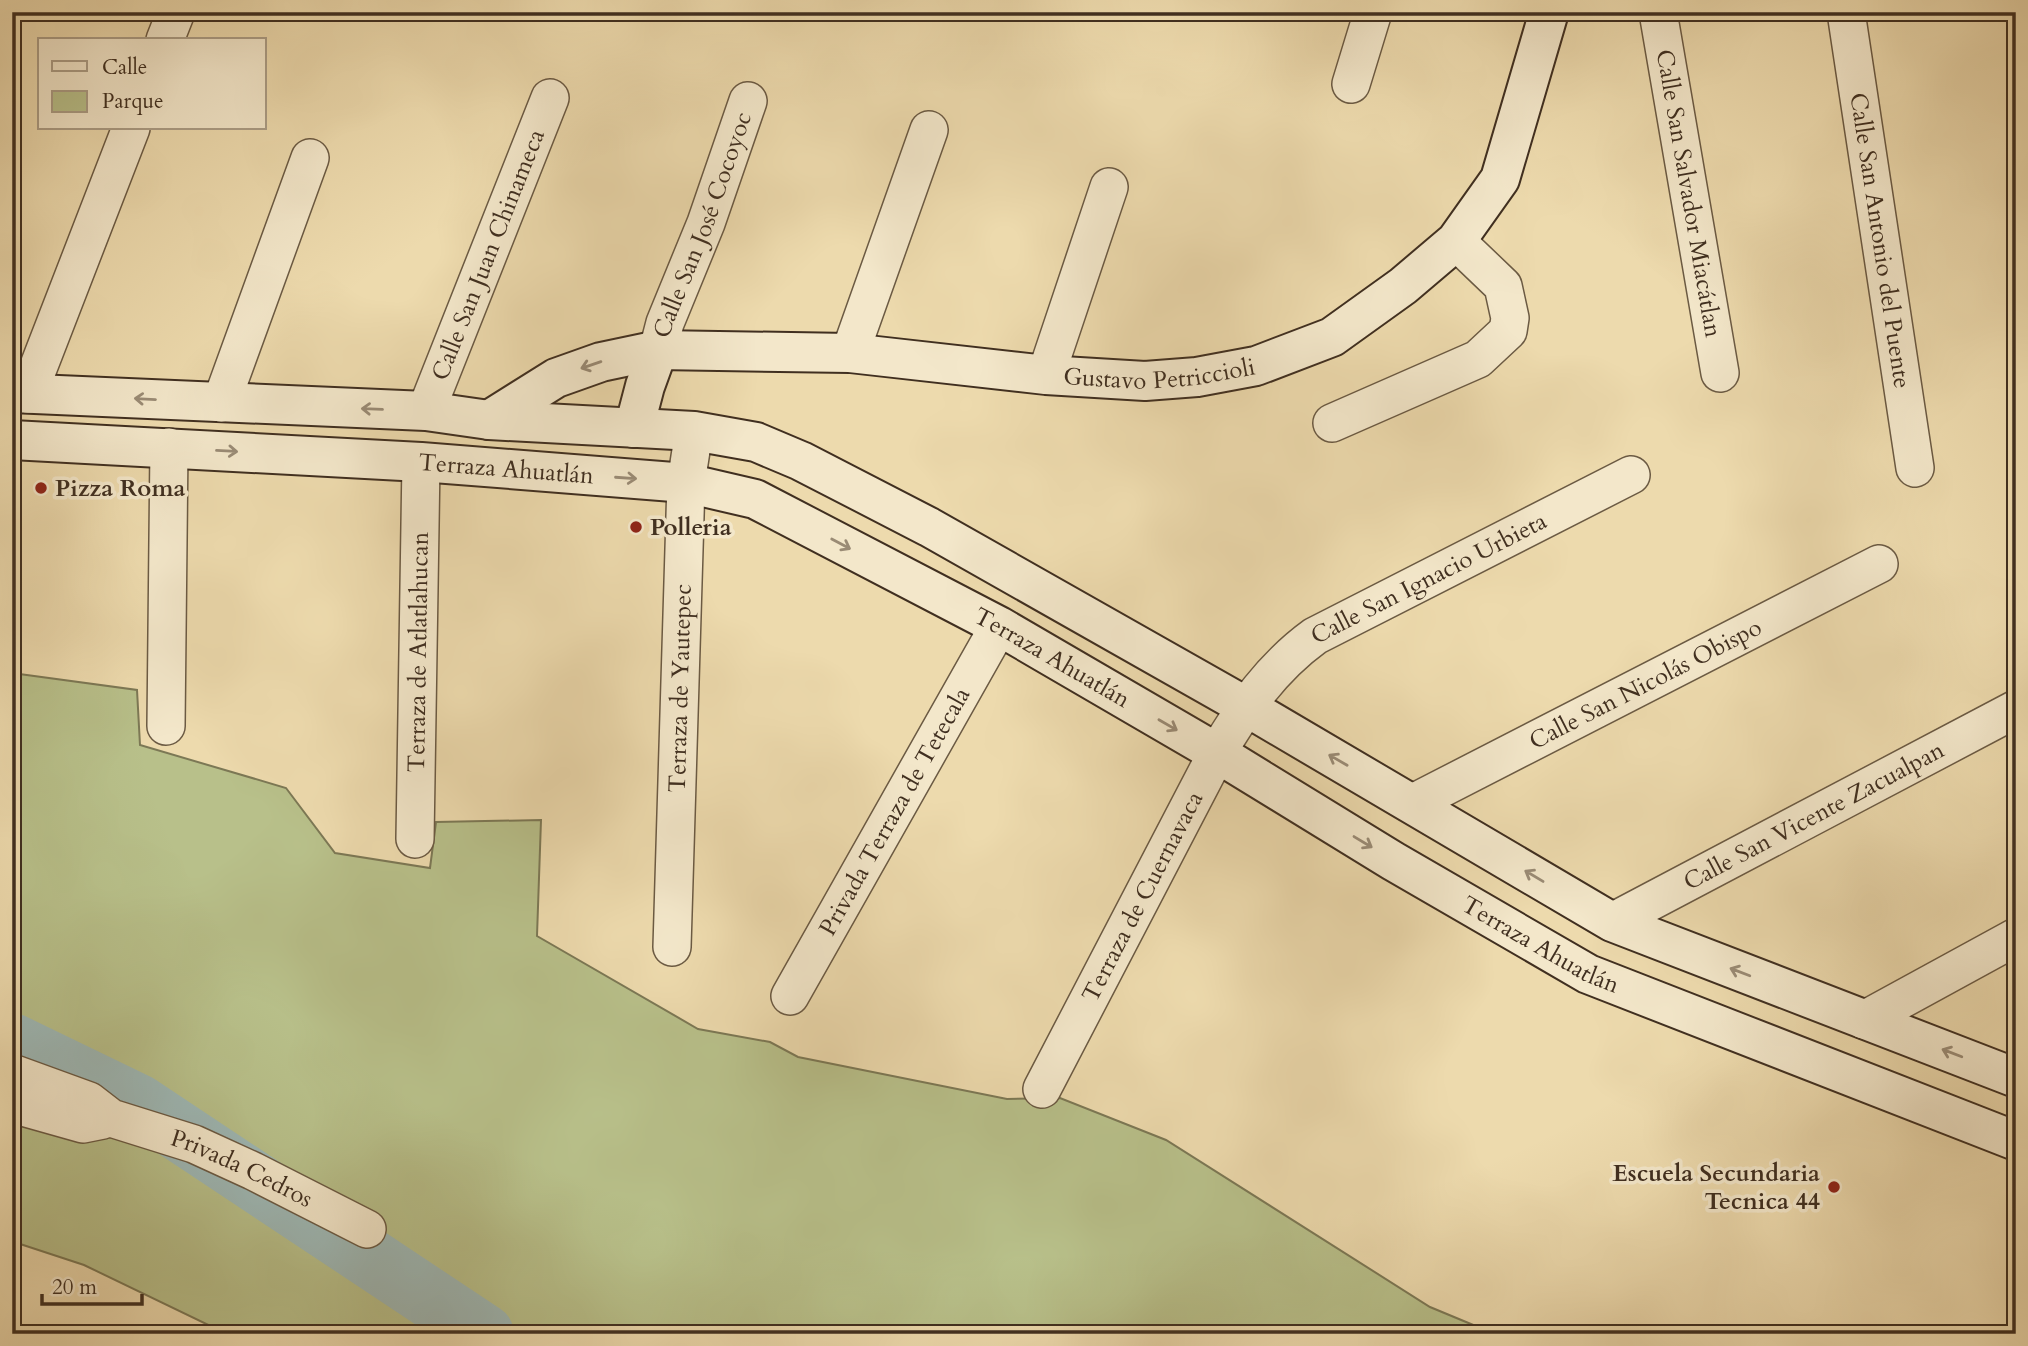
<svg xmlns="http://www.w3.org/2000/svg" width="2028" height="1346" font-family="Cardo,serif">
<rect width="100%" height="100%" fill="#eddaad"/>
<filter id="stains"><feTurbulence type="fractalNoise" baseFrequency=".00286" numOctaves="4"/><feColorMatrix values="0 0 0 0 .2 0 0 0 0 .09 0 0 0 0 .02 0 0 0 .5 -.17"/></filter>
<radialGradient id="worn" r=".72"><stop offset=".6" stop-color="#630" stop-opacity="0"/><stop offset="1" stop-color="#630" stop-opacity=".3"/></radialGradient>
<path fill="#b8c08a" stroke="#7c7855" stroke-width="2" d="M12 673 137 690 140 745 286 788 335 853 430 868 436 822 541 820 537 936 698 1029 770 1042 798 1057 1007 1099 1060 1098 1166 1140 1430 1307 1495 1334H227L84 1265 14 1242 20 1153 12 1150Z"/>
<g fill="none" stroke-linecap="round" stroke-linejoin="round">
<path stroke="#9eb8b5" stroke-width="60" d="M12 1043 138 1104 484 1334"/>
<defs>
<g id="street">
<path id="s1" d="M1658 12 1720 373"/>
<path id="s2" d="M1846 12 1915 468"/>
<path d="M165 40 176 12"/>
<path d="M1351 84 1373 12"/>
<path id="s3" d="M658 350 665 323 706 223 748 101"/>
<path d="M850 353 929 130"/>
<path d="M1046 375 1109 187"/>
<path d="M28 394 131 128"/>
<path d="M221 403 310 158"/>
<path id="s4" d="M426 411 550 98"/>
<path d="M1332 423 1478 359 1508 331 1510 318 1503 286 1456 241"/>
<path d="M166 726 169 447"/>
<path id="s5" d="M1413 803 1879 564"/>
<path id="s6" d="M415 839 421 462"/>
<path id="s7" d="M1612 922 2016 709"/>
<path id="s8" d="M672 947 686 483 694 431"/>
<path id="s9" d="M790 996 999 626"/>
<path d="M1864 1020 2016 937"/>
<path id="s10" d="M12 1073 89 1101 111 1118 194 1144 253 1171 367 1229"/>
<path id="s11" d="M1042 1089 1217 753C1244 708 1271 668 1315 636L1631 475"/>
<path d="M12 1104 83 1124 103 1120"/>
</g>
<g id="secondary">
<path d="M12 393 426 411 489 420 694 431 756 442 801 461 929 527 1245 706 1612 922 2016 1078"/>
<path id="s12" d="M489 420 556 378 601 362 658 350 850 353 1046 375 1145 381 1197 377 1256 366 1332 337 1403 286 1456 241 1500 179 1549 12"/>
<path d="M634 428 645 386 658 350"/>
<path id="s13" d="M12 440 421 462 686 483 755 499 999 626 1217 753 1393 861 1588 974 2016 1141"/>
</g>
</defs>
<use href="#street" stroke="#6b5a43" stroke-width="40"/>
<use href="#secondary" stroke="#402f20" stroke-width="42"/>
<use href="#street" stroke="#f3e7ca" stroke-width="37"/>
<use href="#secondary" stroke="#f3e7ca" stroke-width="38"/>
</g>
<defs><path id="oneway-shaft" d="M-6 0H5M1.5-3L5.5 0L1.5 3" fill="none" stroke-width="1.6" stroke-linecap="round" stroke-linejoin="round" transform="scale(1.75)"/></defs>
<g stroke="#9a8b75">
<use href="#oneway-shaft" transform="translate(591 365) rotate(161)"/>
<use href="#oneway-shaft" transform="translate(145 399) rotate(-177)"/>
<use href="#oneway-shaft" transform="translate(372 409) rotate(-178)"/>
<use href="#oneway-shaft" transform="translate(227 451) rotate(3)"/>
<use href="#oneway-shaft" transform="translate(626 478) rotate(4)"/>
<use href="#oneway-shaft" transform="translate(841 544) rotate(28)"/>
<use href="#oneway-shaft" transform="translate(1168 725) rotate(30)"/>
<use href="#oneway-shaft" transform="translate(1338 760) rotate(-150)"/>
<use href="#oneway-shaft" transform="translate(1363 842) rotate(31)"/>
<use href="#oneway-shaft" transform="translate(1534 876) rotate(-149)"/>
<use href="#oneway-shaft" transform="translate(1740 972) rotate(-159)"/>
<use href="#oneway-shaft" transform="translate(1952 1053) rotate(-159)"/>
</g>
<g fill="#8f2418" stroke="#f3e7ca" stroke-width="2.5">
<circle cx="41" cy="488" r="7"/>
<circle cx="636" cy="527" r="7"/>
<circle cx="1834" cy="1187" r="7"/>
</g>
<g text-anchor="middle" stroke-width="7" stroke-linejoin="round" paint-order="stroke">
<g font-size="24" fill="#402f20" stroke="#f3e7ca">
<text dy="8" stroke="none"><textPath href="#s1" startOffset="184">Calle San Salvador Miacátlan</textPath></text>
<text dy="8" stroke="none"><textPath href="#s3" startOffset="133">Calle San José Cocoyoc</textPath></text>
<text dy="8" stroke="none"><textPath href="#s2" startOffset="231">Calle San Antonio del Puente</textPath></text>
<text dy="8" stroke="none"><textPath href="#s4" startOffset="168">Calle San Juan Chinameca</textPath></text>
<text dy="8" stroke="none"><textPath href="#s12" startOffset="688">Gustavo Petriccioli</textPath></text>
<text dy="8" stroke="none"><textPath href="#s13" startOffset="495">Terraza Ahuatlán</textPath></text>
<text dy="8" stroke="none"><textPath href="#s11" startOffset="660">Calle San Ignacio Urbieta</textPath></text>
<text dy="8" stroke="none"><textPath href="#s6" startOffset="187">Terraza de Atlatlahucan</textPath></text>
<text dy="8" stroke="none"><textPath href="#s13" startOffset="1083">Terraza Ahuatlán</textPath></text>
<text dy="8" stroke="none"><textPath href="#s5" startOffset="261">Calle San Nicolás Obispo</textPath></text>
<text dy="8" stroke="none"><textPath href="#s8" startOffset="259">Terraza de Yautepec</textPath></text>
<text dy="8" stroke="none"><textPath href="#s9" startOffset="212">Privada Terraza de Tetecala</textPath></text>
<text dy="8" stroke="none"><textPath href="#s7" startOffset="228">Calle San Vicente Zacualpan</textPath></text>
<text dy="8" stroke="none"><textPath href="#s11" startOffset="217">Terraza de Cuernavaca</textPath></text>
<text dy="8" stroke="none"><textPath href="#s13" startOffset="1650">Terraza Ahuatlán</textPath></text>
<text dy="8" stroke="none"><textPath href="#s10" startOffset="250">Privada Cedros</textPath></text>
</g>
<g font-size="24" font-weight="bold" fill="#402f20" stroke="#f3e7ca" text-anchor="start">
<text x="55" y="496">Pizza Roma</text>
<text x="650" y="535">Polleria</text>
<text x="1820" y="1181" text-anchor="end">Escuela Secundaria<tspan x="1820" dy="28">Tecnica 44</tspan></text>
</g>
</g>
<rect width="2028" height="1346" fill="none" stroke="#eddaad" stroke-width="42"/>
<rect x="14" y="14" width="2000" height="1318" fill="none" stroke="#402f20" stroke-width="3.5"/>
<rect x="21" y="21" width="1986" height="1304" fill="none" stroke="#402f20" stroke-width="2"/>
<rect x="38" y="38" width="228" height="91" fill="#f3e7ca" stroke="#ab9d86" stroke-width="2"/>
<rect x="52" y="61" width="35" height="10" fill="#f3e7ca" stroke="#ab9d86" stroke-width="2"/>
<text x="102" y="74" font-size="21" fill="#402f20">Calle</text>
<rect x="52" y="91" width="35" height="21" fill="#b8c08a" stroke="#ab9d86" stroke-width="2"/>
<text x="102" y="108" font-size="21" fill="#402f20">Parque</text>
<path d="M42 1294v10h100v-10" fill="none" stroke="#402f20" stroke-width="3.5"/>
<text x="52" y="1294" font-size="21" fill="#402f20" stroke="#f3e7ca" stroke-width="5" paint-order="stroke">20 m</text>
<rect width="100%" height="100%" filter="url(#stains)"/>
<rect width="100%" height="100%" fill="url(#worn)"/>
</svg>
